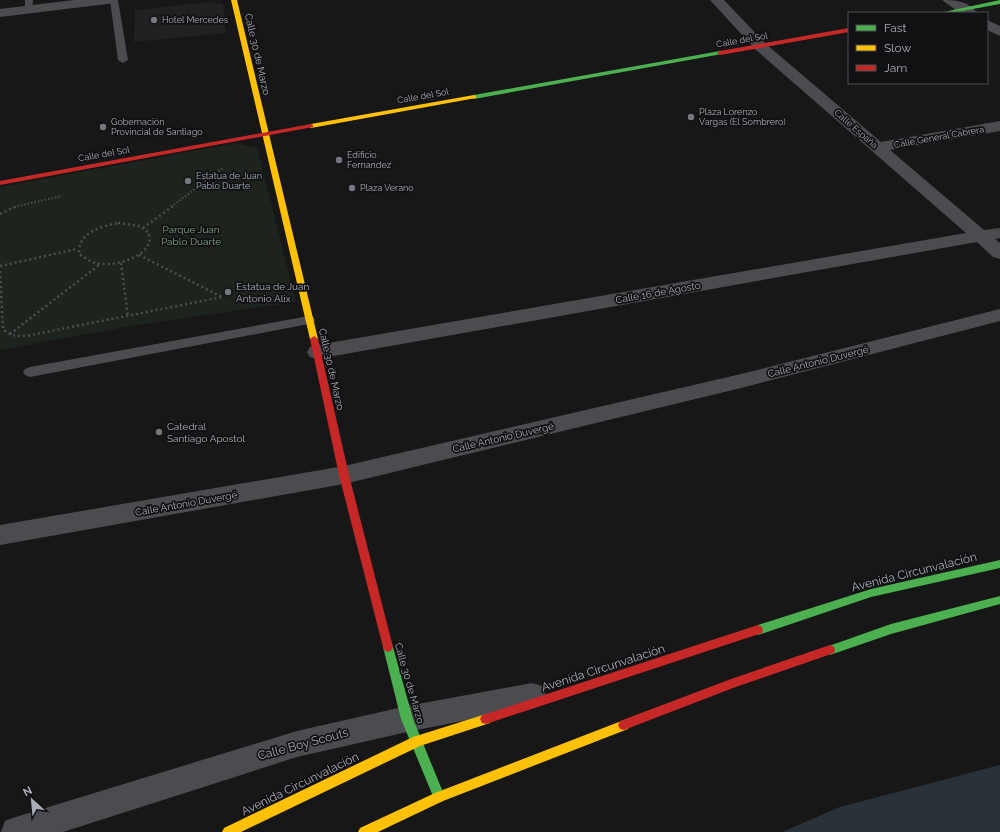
<svg xmlns="http://www.w3.org/2000/svg" width="1000" height="832" font-family="Raleway,sans-serif">
<rect width="100%" height="100%" fill="#171717"/>
<path fill="#212123" d="M209 2 223 4 226 33 134 42 135 10Z"/>
<path fill="#1d241e" d="M236 143 257 148 296 302 131 326 0 350V187Z"/>
<path fill="#2a3239" d="M1000 765V832H782L840 807Z"/>
<g fill="none" stroke-linecap="round" stroke-linejoin="round">
<g stroke="#4d4e52" stroke-width="2" stroke-dasharray="1.5 2" stroke-linecap="butt">
<path d="M14 207 62 196"/>
<path d="M171 207 224 167"/>
</g>
<g stroke="#4d4e52" stroke-width="2.5" stroke-dasharray="2 3" stroke-linecap="butt">
<path d="M0 214 17 206"/>
<path d="M118 223 140 226 149 233C149 236 150 240 149 243 142 260 111 267 96 263 90 262 84 257 79 254 78 232 100 227 118 223Z"/>
<path d="M143 228 173 206"/>
<path d="M139 255 222 297"/>
<path d="M121 263 128 317"/>
<path d="M0 266 77 249"/>
<path d="M0 271 3 329C11 337 20 337 31 335L222 297"/>
<path d="M10 334 99 265"/>
</g>
<g fill="#4b4c50" fill-rule="evenodd">
<path d="M25 0H33L32 11 29 12 25 9Z"/>
<path d="M110 0H118L128 60 123 63 118 60Z"/>
<path d="M309 316 314 317 315 320 314 323 30 377 25 375 23 372 25 369 30 367Z"/>
</g>
<g fill="#4b4c50" fill-rule="evenodd">
<path d="M74 0H114L112 3 107 4 0 17V9Z"/>
<path d="M710 0H724L766 44 881 142 1000 121V131L890 150 984 230 1000 228V238L995 239 1000 243V259L993 257 977 242 317 359 310 357 307 352 310 347 317 345 966 233 756 50Z"/>
<path d="M942 0C955 0 969 1 977 13H960Z"/>
<path d="M987 20 1000 26V36L987 30Z"/>
<path d="M1000 309V321L741 388 344 484 0 545V525L344 466 741 374Z"/>
<path d="M532 683 542 686 546 695 542 704 532 707 407 732 297 757 63 832H1L5 821 16 817 297 731 407 706Z"/>
</g>
<g fill="#4caf50" fill-rule="evenodd">
<path d="M1000 0V4L951 13H939Z"/>
<path d="M720 51 723 53 722 54 474 99 471 97 474 95Z"/>
<path d="M1000 560V568L871 597 758 635 754 633 753 630 754 627 758 625 871 589Z"/>
<path d="M1000 596V604L891 634 830 655 826 653 825 650 826 647 891 624Z"/>
<path d="M388 642 392 644 393 647 413 719 445 797 443 801 439 803 435 801 401 719 383 647 384 644Z"/>
</g>
<g fill="#ffc107" fill-rule="evenodd">
<path d="M231 0H237L318 339 314 342 310 339Z"/>
<path d="M474 95 476 96V98L311 128 308 126 311 124Z"/>
<path d="M486 714 490 715 492 719 490 723 420 746 241 832H222L224 828 413 737Z"/>
<path d="M624 720 628 721 630 725 628 729 443 801 378 832H358L360 828 435 793Z"/>
</g>
<g fill="#c62828" fill-rule="evenodd">
<path d="M849 28V32L720 55 717 53 720 51Z"/>
<path d="M311 124 313 125V127L0 185V181Z"/>
<path d="M314 336 318 339 349 475 393 647 392 650 388 652 384 650 383 647 339 475 310 339Z"/>
<path d="M758 625 762 627 763 630 762 633 486 724 482 723 480 719 482 715 486 714Z"/>
<path d="M830 645 834 647 835 650 834 653 733 688 624 730 620 729 618 725 620 721 731 679Z"/>
</g>
</g>
<g fill="#757880" stroke="#111113" stroke-width="1.5">
<circle cx="154" cy="20" r="4"/>
<circle cx="691" cy="117" r="4"/>
<circle cx="103" cy="127" r="4"/>
<circle cx="339" cy="160" r="4"/>
<circle cx="188" cy="181" r="4"/>
<circle cx="352" cy="188" r="4"/>
<circle cx="228" cy="292" r="4"/>
<circle cx="159" cy="432" r="4"/>
</g>
<g text-anchor="middle" stroke-width="3.5" stroke-linejoin="round" paint-order="stroke">
<g font-size="9" fill="#a8adb8" stroke="#111113" text-anchor="start">
<text x="162" y="23">Hotel Mercedes</text>
<text x="699" y="115">Plaza Lorenzo<tspan x="699" dy="10">Vargas (El Sombrero)</tspan></text>
<text x="111" y="125">Gobernación<tspan x="111" dy="10">Provincial de Santiago</tspan></text>
<text x="347" y="158">Edificio<tspan x="347" dy="10">Fernandez</tspan></text>
<text x="196" y="179">Estatua de Juan<tspan x="196" dy="10">Pablo Duarte</tspan></text>
<text x="360" y="191">Plaza Verano</text>
</g>
<g font-size="9" fill="#a8adb8" stroke="#111113">
<text transform="translate(742 40) rotate(-10)" y="3">Calle del Sol</text>
<text transform="translate(423 96) rotate(-10)" y="3">Calle del Sol</text>
<text transform="translate(856 129) rotate(41)" y="3">Calle España</text>
<text transform="translate(939 137) rotate(-10)" y="3">Calle General Cabrera</text>
<text transform="translate(104 154) rotate(-10)" y="3">Calle del Sol</text>
</g>
<g font-size="10" fill="#a8adb8" stroke="#111113">
<text transform="translate(258 54) rotate(77)" y="4">Calle 30 de Marzo</text>
<text transform="translate(658 292) rotate(-10)" y="4">Calle 16 de Agosto</text>
<text transform="translate(818 361) rotate(-14)" y="4">Calle Antonio Duvergé</text>
<text transform="translate(332 369) rotate(77)" y="4">Calle 30 de Marzo</text>
<text transform="translate(503 437) rotate(-13)" y="4">Calle Antonio Duvergé</text>
<text transform="translate(186 503) rotate(-10)" y="4">Calle Antonio Duvergé</text>
<text transform="translate(410 683) rotate(74)" y="4">Calle 30 de Marzo</text>
</g>
<g font-size="10" fill="#7fa381" stroke="#111113">
<text x="191" y="233">Parque Juan<tspan x="191" dy="12">Pablo Duarte</tspan></text>
</g>
<g font-size="10" fill="#a8adb8" stroke="#111113" text-anchor="start">
<text x="236" y="290">Estatua de Juan<tspan x="236" dy="12">Antonio Alix</tspan></text>
<text x="167" y="430">Catedral<tspan x="167" dy="12">Santiago Apostol</tspan></text>
</g>
<g font-size="12" fill="#a8adb8" stroke="#111113">
<text transform="translate(914 572) rotate(-14)" y="4">Avenida Circunvalación</text>
<text transform="translate(603 668) rotate(-18)" y="4">Avenida Circunvalación</text>
<text transform="translate(303 744) rotate(-15)" y="4">Calle Boy Scouts</text>
<text transform="translate(300 784) rotate(-26)" y="4">Avenida Circunvalación</text>
</g>
</g>
<rect x="848" y="12" width="140" height="72" fill="#111113" stroke="#4d4f55"/>
<rect x="856" y="25" width="20" height="6" fill="#4caf50" stroke="#4d4f55"/>
<text x="884" y="32" font-size="12" fill="#a8adb8">Fast</text>
<rect x="856" y="45" width="20" height="6" fill="#ffc107" stroke="#4d4f55"/>
<text x="884" y="52" font-size="12" fill="#a8adb8">Slow</text>
<rect x="856" y="65" width="20" height="6" fill="#c62828" stroke="#4d4f55"/>
<text x="884" y="72" font-size="12" fill="#a8adb8">Jam</text>
<g transform="translate(32 800) rotate(333)" stroke="#111113" stroke-width="3" paint-order="stroke">
<path d="M0-3L7 15L0 10L-7 15Z" fill="#a8adb8"/>
<text y="-6" font-size="11" font-weight="bold" text-anchor="middle" fill="#a8adb8">N</text>
</g>
</svg>
